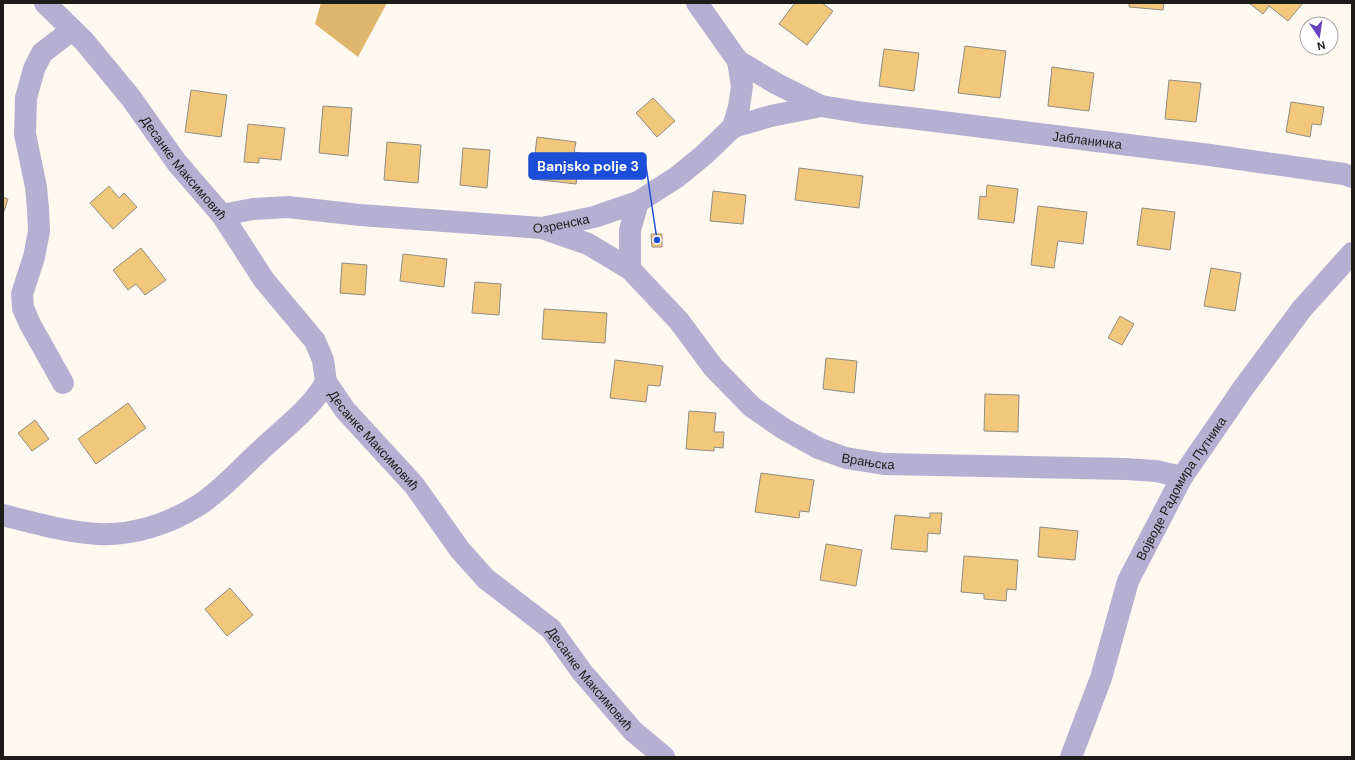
<svg xmlns="http://www.w3.org/2000/svg" width="1355" height="760" font-family="'DM Sans',sans-serif">
<rect width="100%" height="100%" fill="#fef9f0"/>
<path fill="#e0b66c" d="M321 3H387L358 57 315 24Z"/>
<g fill="#f1c77c" stroke="#918c84">
<path d="M795 3H822L833 11 807 45 779 24Z"/>
<path d="M1129 3H1164L1163 10 1129 7Z"/>
<path d="M1249 3H1303L1288 21 1269 6 1263 14Z"/>
<path d="M965 46 1006 51 1000 98 958 93Z"/>
<path d="M884 49 919 53 914 91 879 86Z"/>
<path d="M1052 67 1094 73 1089 111 1048 106Z"/>
<path d="M1169 80 1201 83 1196 122 1165 119Z"/>
<path d="M191 90 227 95 221 137 185 132Z"/>
<path d="M653 98 675 121 657 137 636 113Z"/>
<path d="M1291 102 1324 107 1321 125 1312 124 1310 137 1286 132Z"/>
<path d="M323 106 352 108 348 156 319 153Z"/>
<path d="M248 124 285 128 281 160 259 158V163L244 162Z"/>
<path d="M537 137 576 142 574 152 580 153 576 184 532 179Z"/>
<path d="M387 142 421 145 418 183 384 180Z"/>
<path d="M463 148 490 150 487 188 460 185Z"/>
<path d="M799 168 863 176 859 208 795 200Z"/>
<path d="M987 185 1018 189 1014 223 978 219 980 196 986 197Z"/>
<path d="M109 186 119 198 124 193 137 207 113 229 90 203Z"/>
<path d="M713 191 746 195 743 224 710 221Z"/>
<path d="M3 197 8 199 3 214Z"/>
<path d="M1038 206 1087 212 1083 244 1058 241 1054 268 1031 265Z"/>
<path d="M1142 208 1175 212 1170 250 1137 245Z"/>
<path d="M651 234H662V247H652Z"/>
<path d="M141 248 166 280 145 295 136 284 128 290 113 270Z"/>
<path d="M403 254 447 259 444 287 400 281Z"/>
<path d="M342 263 367 265 365 295 340 293Z"/>
<path d="M1211 268 1241 273 1235 311 1204 306Z"/>
<path d="M475 282 501 284 499 315 472 313Z"/>
<path d="M544 309 607 313 605 343 542 339Z"/>
<path d="M1120 316 1134 324 1122 345 1108 338Z"/>
<path d="M826 358 857 361 854 393 823 389Z"/>
<path d="M615 360 663 366 660 386 648 385 646 402 610 398Z"/>
<path d="M985 394 1019 395 1018 432 984 431Z"/>
<path d="M128 403 146 428 96 464 78 439Z"/>
<path d="M689 411 716 413 714 432H724L723 448 714 447V451L686 449Z"/>
<path d="M35 420 49 439 32 451 18 433Z"/>
<path d="M761 473 814 480 809 512 800 511 799 518 755 512Z"/>
<path d="M930 513H942L940 534 928 533 927 552 891 549 895 515 930 518Z"/>
<path d="M1040 527 1078 531 1075 560 1038 557Z"/>
<path d="M826 544 862 550 856 586 820 580Z"/>
<path d="M964 556 1018 560 1016 590 1007 589 1006 601 984 599V594L961 592Z"/>
<path d="M230 588 253 615 227 636 205 609Z"/>
</g>
<g fill="none" stroke-linecap="round" stroke-linejoin="round">
<g stroke="#b5b0d1" stroke-width="22">
<path id="s1" d="M45 3 84 41 131 98 177 163 222 215 264 280 315 341 323 360 326 382 345 410 414 485 460 550 486 579 551 629 582 672 633 731 664 757"/>
<path id="s2" d="M738 61 777 84 821 106 864 113 910 118 1210 155 1344 174 1352 177"/>
<path d="M733 127 771 116 821 106"/>
<path id="s3" d="M222 215 253 209 288 207 360 215 542 228 594 217 638 202 677 177 705 154 733 127 739 107 742 86 738 61 697 3"/>
<path id="s4" d="M542 228 588 244 630 269 679 321 713 367 752 407 784 429 818 448 846 458 884 464 1126 469 1156 471 1182 477"/>
<path d="M630 269V230L638 202"/>
<path d="M63 383 30 324 23 308 22 294 34 257 39 231 38 208 36 187 25 134 26 98 34 69 42 53 72 30"/>
<path d="M3 515C34 523 66 532 98 534 133 536 171 523 199 505 222 490 241 468 261 450 283 429 311 409 326 382"/>
<path id="s5" d="M1071 757 1101 678 1128 581 1182 477 1244 387 1301 310 1352 253"/>
</g>
</g>
<g text-anchor="middle" stroke-width="3.5" stroke-linejoin="round" paint-order="stroke">
<g font-size="13" fill="#1e1c19" stroke="#fff">
<text dy="5" stroke="none"><textPath href="#s2" startOffset="363">Јабланичка</textPath></text>
<text dy="5" stroke="none"><textPath href="#s1" startOffset="216">Десанке Максимовић</textPath></text>
<text dy="5" stroke="none"><textPath href="#s3" startOffset="341">Озренска</textPath></text>
<text dy="5" stroke="none"><textPath href="#s1" startOffset="552">Десанке Максимовић</textPath></text>
<text dy="5" stroke="none"><textPath href="#s4" startOffset="412">Врањска</textPath></text>
<text dy="5" stroke="none"><textPath href="#s5" startOffset="292">Војводе Радомира Путника</textPath></text>
<text dy="5" stroke="none"><textPath href="#s1" startOffset="876">Десанке Максимовић</textPath></text>
</g>
</g>
<path fill="none" stroke="#1d4ed8" stroke-width="1.5" d="M657 240L646 166"/>
<circle fill="#1d4ed8" stroke="#fff" stroke-width="1.5" cx="657" cy="240" r="4"/>
<rect fill="#1d4ed8" stroke="#1d4ed8" stroke-width="1.5" x="529" y="153" width="117" height="26" rx="4"/>
<g font-size="14" text-anchor="middle" font-weight="bold" fill="#fff">
<text x="588" y="171">Banjsko polje 3</text>
</g>
<rect width="1355" height="760" fill="none" stroke="#1e1c19" stroke-width="8"/>
<g transform="translate(1319 36) rotate(167)"><circle r="19" fill="#ffffff" stroke="#a5a4a3"/>
<path d="M0-3L7 15L0 10L-7 15Z" fill="#6643bc"/>
<text y="-6" font-size="11" font-weight="bold" text-anchor="middle" fill="#1e1c19">N</text>
</g>
</svg>
